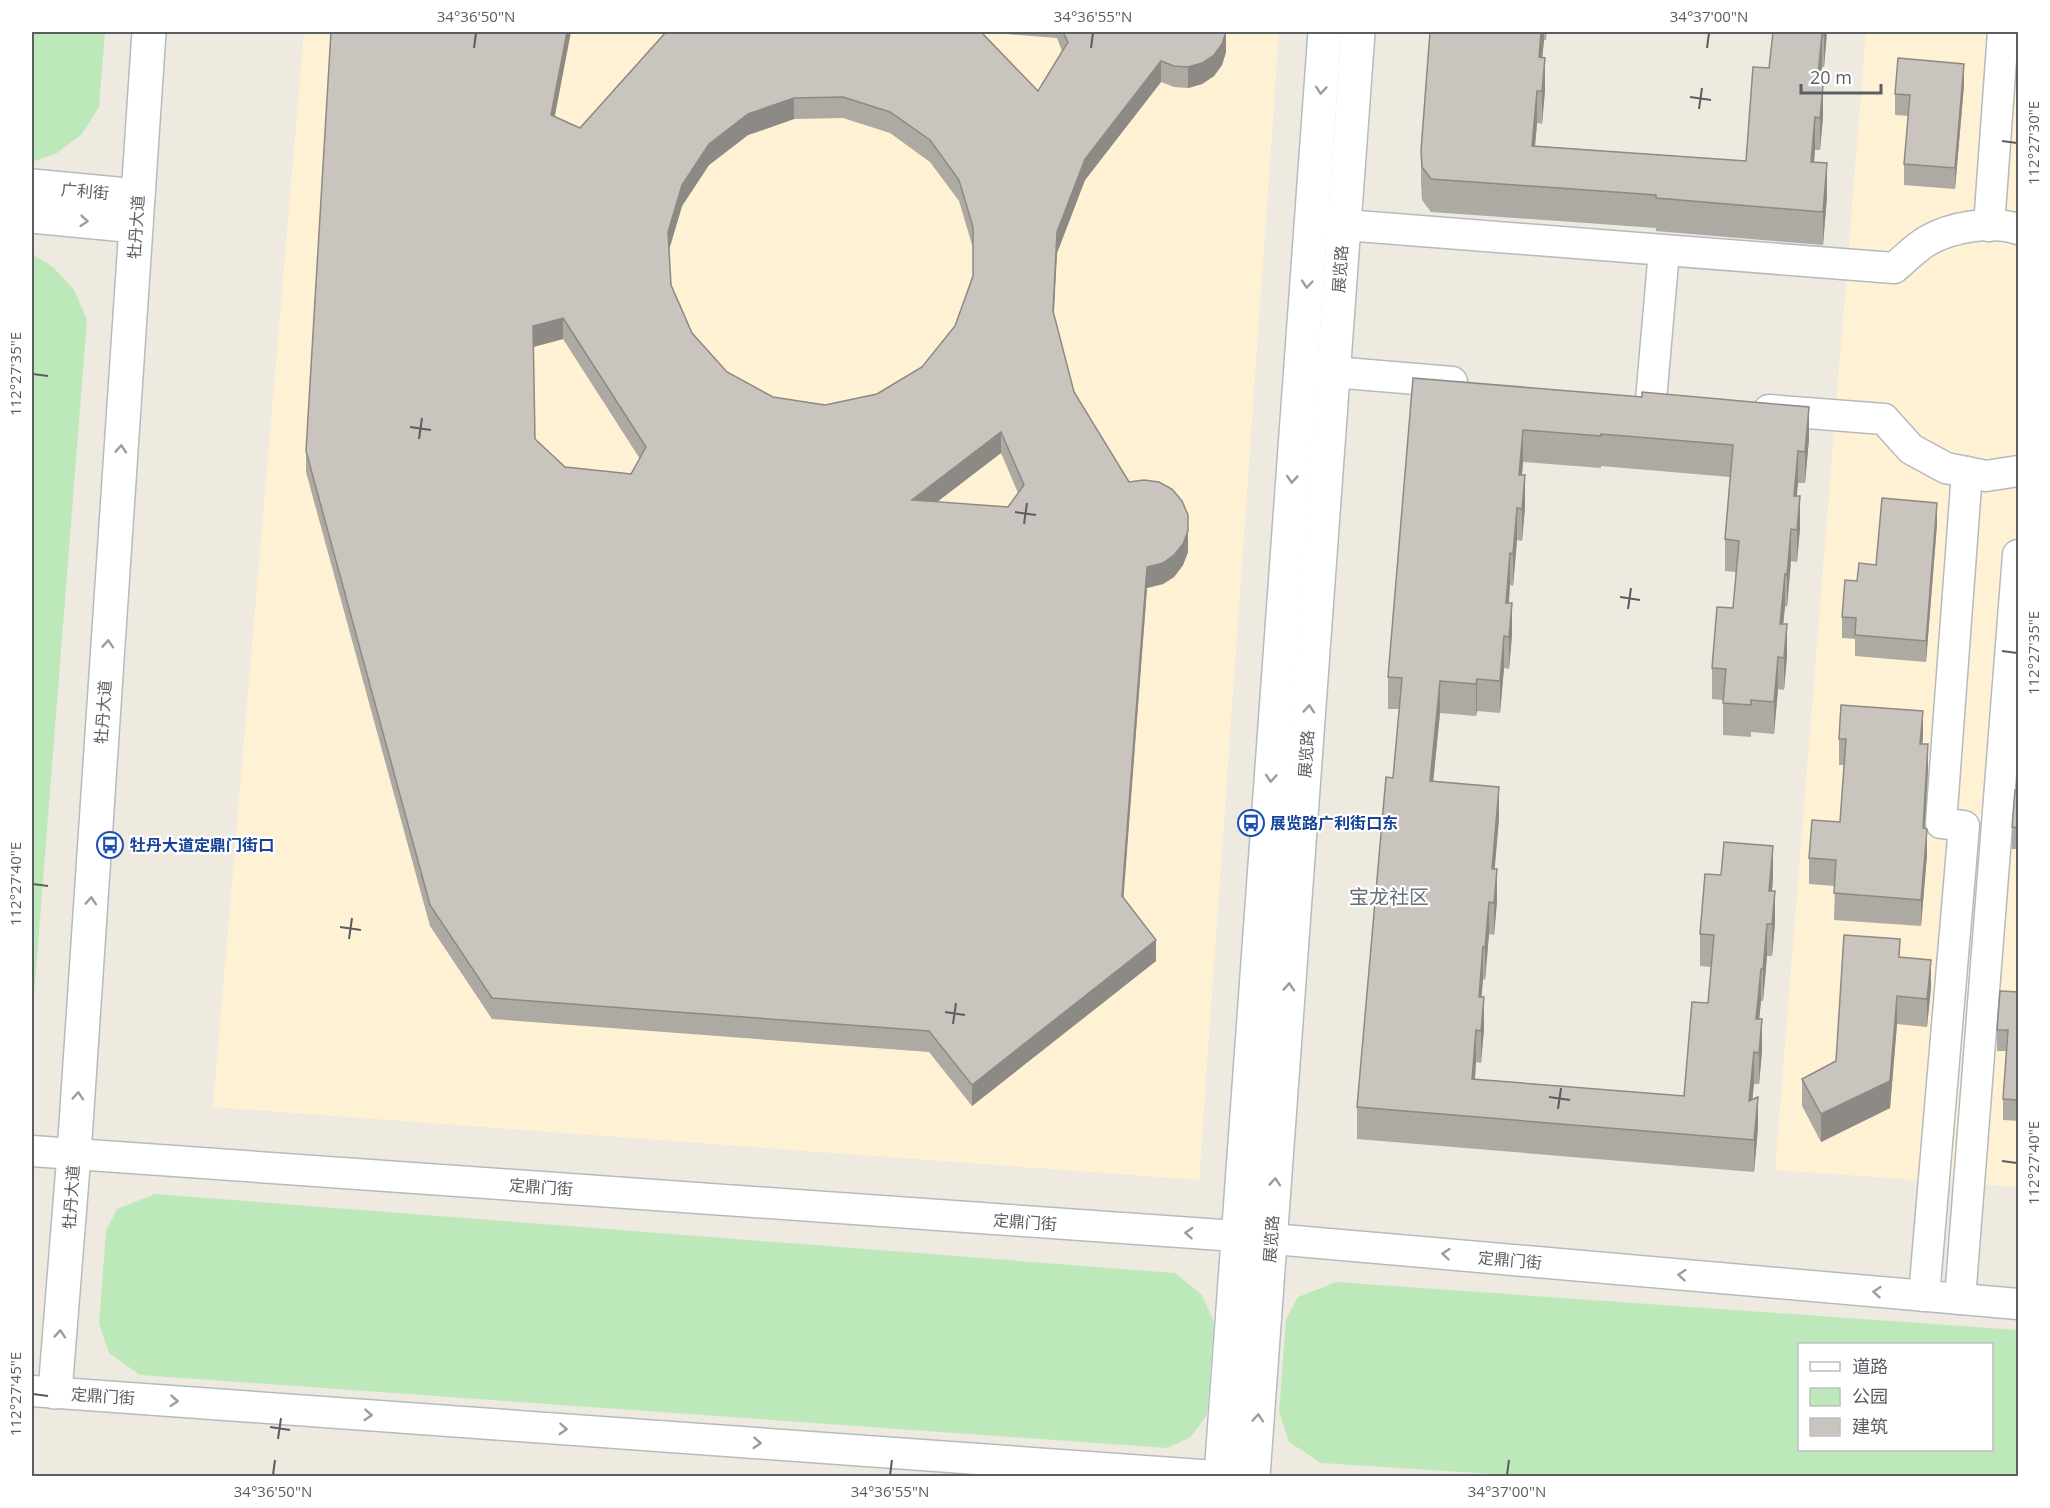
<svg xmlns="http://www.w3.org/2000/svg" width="2050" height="1508" font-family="'Open Sans','Noto Sans SC',sans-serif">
<rect width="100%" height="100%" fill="#eeeae0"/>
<g fill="#fff2d4">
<path d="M304 32H1279L1199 1180 213 1107Z"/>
<path d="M1866 32H2018V1187L1775 1170Z"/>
</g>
<g fill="#bde9ba" fill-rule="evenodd">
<path d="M32 32H105L99 107 82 134 57 153 32 162Z"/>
<path d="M32 254 53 267 74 290 87 320 32 1021Z"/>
<path d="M155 1194 1175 1273 1202 1295 1214 1322 1207 1415 1191 1437 1167 1448 140 1375 109 1353 99 1324 106 1231 117 1209Z"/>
<path d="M1336 1282 2018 1330V1476H1524L1321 1463 1289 1442 1279 1412 1286 1320 1298 1297ZM1800 1344H1992V1450H1800Z"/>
</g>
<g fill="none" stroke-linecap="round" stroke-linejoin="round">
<defs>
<g id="street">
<path d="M1319 223 1894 268C1904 260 1915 248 1927 241 1951 227 1991 220 2018 229"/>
<path d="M1989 226 2003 32"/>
<path d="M1309 370 1452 382"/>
<path d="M1651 400 1664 251"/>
<path d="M1769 410 1884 419 1911 449 1946 468 1986 476 2018 471"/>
<path d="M32 1151 1250 1237 2018 1304"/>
<path d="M1924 1296 1964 826 1941 823 1967 472"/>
<path d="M1960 1299 2018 555"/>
<path d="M32 1391 1215 1476"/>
</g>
<g id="secondary">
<path d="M32 186 138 196"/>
<path d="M32 216 136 226"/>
<path d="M55 1392 74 1154 149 32"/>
<path d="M1221 1476 1325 32"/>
<path d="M1253 1476 1358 32"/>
</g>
</defs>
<use href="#street" stroke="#b6babf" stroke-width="33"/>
<use href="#secondary" stroke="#b6bbc1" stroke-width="36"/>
<use href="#street" stroke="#fff" stroke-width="30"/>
<use href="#secondary" stroke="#fff" stroke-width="33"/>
</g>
<g fill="#ada9a3" fill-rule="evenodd">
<path d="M666 32H1226V52L1222 65 1214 76 1202 84 1188 88 1174 87 1161 82 1085 180 1057 253 1053 315 1074 392 1129 482 1188 552 1183 565 1174 577 1163 584 1147 588 1123 898 1156 961 972 1106 929 1052 492 1019 430 926 306 472V451L555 117 580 128ZM982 32 1057 38 1062 51 1038 91ZM843 118 890 133 930 162 959 201 973 248V276L955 326 922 367 877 394 825 405 773 397 727 372 692 333 671 285 669 250 682 206 709 165 748 135 794 119ZM563 339 640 459 631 474 565 467 535 439 533 347ZM1001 453 1018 493 1008 507 937 502Z"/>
<path d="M1430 32H1547L1546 40H1544L1542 57 1545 90 1542 124 1537 123 1535 146 1746 161 1769 68 1773 33 1762 32H1827L1824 67H1822L1820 84 1823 117 1820 150H1815L1814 162 1827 196 1823 245 1656 231V228L1431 212 1422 200 1421 183V151Z"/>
<path d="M1964 85 1955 189 1904 185V164L1909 116 1895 115V94Z"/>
<path d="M1413 378 1809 439 1805 483H1798L1796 496 1800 528 1797 562 1791 561 1787 607 1785 606 1783 624 1787 656 1784 690 1778 689 1774 734 1751 732V737L1723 735V700L1712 699V668L1733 608 1736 572 1725 571V539L1730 477 1601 466V468L1523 462 1522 475 1525 507 1522 541 1517 540 1513 586 1510 585 1509 603 1512 635 1509 669 1504 668 1500 713 1477 711 1476 716 1440 713 1433 782 1499 819 1494 869 1497 901 1494 935 1489 934 1485 980 1483 979 1481 997 1484 1029 1481 1063 1476 1062 1475 1079 1684 1096 1708 1003 1711 967 1700 966V934L1721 875 1773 878 1772 891 1775 923 1772 956H1767L1763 1001H1761L1759 1019 1762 1051 1759 1084H1754L1752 1099 1758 1128 1754 1172 1357 1139V1107L1393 778 1399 709H1388V677Z"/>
<path d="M1937 524 1926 662 1855 656V639L1842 638V617L1857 581 1876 565Z"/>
<path d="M1923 737 1922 744 1928 770 1925 829 1927 855 1921 926 1834 920 1835 886 1809 884V858L1840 822 1844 765H1839V739Z"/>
<path d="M2019 790V849H2012V827Z"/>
<path d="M1900 957 1931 987 1927 1027 1897 1024 1890 1108 1821 1142 1802 1106V1079L1836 1061Z"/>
<path d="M2019 992V1121L2003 1120V1099L2007 1051H1997V1030Z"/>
</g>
<g fill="#8d8984">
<path d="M567 32H571L551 136V115Z"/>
<path d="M1226 32V52L1222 65 1214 76 1202 84 1188 88V67Z"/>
<path d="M1541 32H1544V40L1539 90V57Z"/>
<path d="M1824 32H1827L1824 67Z"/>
<path d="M1822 34V67L1817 117V84Z"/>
<path d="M1545 58V90L1542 124V91Z"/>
<path d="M1161 61V82L1085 180 1057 253 1053 332V311L1057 232 1085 159Z"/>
<path d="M1964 64V85L1955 189V168Z"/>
<path d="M1823 85V117L1820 150V118Z"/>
<path d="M1537 91V123L1532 179V146Z"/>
<path d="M794 98V119L748 135 709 165 682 206 668 253V232L682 185 709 144 748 114Z"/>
<path d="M1815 117V150L1811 195V162Z"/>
<path d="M1827 163V196L1823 245V212Z"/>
<path d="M563 318V339L533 347V326Z"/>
<path d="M1809 407V439L1805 483V452Z"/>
<path d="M1523 430V462L1519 507V475Z"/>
<path d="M1001 432V453L912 521V500Z"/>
<path d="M1798 451V483L1794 528V496Z"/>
<path d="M1525 475V507L1522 541V509Z"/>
<path d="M1800 496V528L1797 562V530Z"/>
<path d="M1937 503V524L1926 662V641Z"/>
<path d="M1517 508V540L1513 586V554Z"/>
<path d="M1791 529V561L1787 607V575Z"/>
<path d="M1188 531V552L1183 565 1174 577 1163 584 1147 588 1122 917V896L1147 567Z"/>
<path d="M1510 553V585L1506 635V603Z"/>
<path d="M1785 574V606L1780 656V624Z"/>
<path d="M1512 603V635L1509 669V637Z"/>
<path d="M1787 624V656L1784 690V658Z"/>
<path d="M1504 636V668L1500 713V681Z"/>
<path d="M1778 657V689L1774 734V702Z"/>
<path d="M1477 679V711L1476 716V684Z"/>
<path d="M1440 681V713L1430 813V781Z"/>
<path d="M1923 711V737L1920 770V744Z"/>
<path d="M1928 744V770L1923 855V828Z"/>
<path d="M1499 787V819L1492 901V869Z"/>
<path d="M1927 829V855L1921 926V900Z"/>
<path d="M1773 846V878L1769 923V891Z"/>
<path d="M1497 869V901L1494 935V903Z"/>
<path d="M1775 891V923L1772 956V924Z"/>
<path d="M1489 902V934L1485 980V948Z"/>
<path d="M1767 924V956L1763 1001V969Z"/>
<path d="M1156 940V961L972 1106V1085Z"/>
<path d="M1483 947V979L1479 1029V997Z"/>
<path d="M1931 960V987L1927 1027V999Z"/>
<path d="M1761 969V1001L1756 1051V1019Z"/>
<path d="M1897 996V1024L1890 1108 1821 1142V1114Z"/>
<path d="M1484 997V1029L1481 1063V1031Z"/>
<path d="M1762 1019V1051L1759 1084V1053Z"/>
<path d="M1476 1030V1062L1472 1111V1079Z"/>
<path d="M1754 1052V1084L1749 1133V1101Z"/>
<path d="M1758 1097V1128L1754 1172V1140Z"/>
</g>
<g fill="#c9c4bd" stroke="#8d8984" stroke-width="1.5" fill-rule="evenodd">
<path d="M331 32H567L551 115 580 128 666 32H981L1038 91 1068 42 1063 32H1226L1222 44 1214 55 1202 63 1188 67 1174 66 1161 61 1085 159 1057 232 1053 311 1074 392 1129 482 1144 480 1159 482 1172 489 1182 501 1188 515V531L1183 544 1174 555 1163 563 1147 567 1122 896 1156 940 972 1085 929 1031 492 998 430 905 306 451ZM843 97 890 112 930 140 959 180 973 227V276L955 326 922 367 877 394 825 405 773 397 727 372 692 333 671 285 668 232 682 185 709 144 748 114 794 98ZM563 318 646 447 631 474 565 467 535 439 533 326ZM1001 432 1024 485 1008 507 912 500Z"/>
<path d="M1430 32H1541L1539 57 1545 58 1542 91H1537L1532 146 1746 161 1753 67 1769 68 1773 32H1824V34H1822L1817 84 1823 85 1820 118 1815 117 1811 162 1827 163 1823 212 1656 198V195L1431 179 1422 167 1421 151Z"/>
<path d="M1898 58 1964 64 1955 168 1904 164 1910 95 1895 94Z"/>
<path d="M1413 378 1642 397V392L1809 407 1805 452 1798 451 1794 496H1800L1797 530 1791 529 1787 575 1785 574 1780 624H1787L1784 658 1778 657 1774 702 1751 700V705L1723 703 1726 669 1712 668 1717 607 1733 608 1739 541 1725 539 1733 445 1601 434V436L1523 430 1519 475H1525L1522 509 1517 508 1513 554 1510 553 1506 603H1512L1509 637 1504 636 1500 681 1477 679 1476 684 1440 681 1430 781 1499 787 1492 869H1497L1494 903 1489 902 1485 948 1483 947 1479 997H1484L1481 1031 1476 1030 1472 1079 1684 1096 1692 1002 1708 1003 1714 935 1700 934 1705 874 1721 875 1724 842 1773 846 1769 891H1775L1772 924H1767L1763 969H1761L1756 1019H1762L1759 1053 1754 1052 1749 1101 1758 1097 1754 1140 1357 1107 1386 777 1393 778 1402 678 1388 677Z"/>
<path d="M1882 498 1937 503 1926 641 1855 635 1856 618 1842 617 1845 580 1857 581 1859 563 1876 565Z"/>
<path d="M1841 705 1923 711 1920 744H1928L1923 828 1927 829 1921 900 1834 893 1836 860 1809 858 1812 820 1840 822 1846 739H1839Z"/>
<path d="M2015 790H2019V828L2012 827Z"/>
<path d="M1844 935 1900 939 1899 957 1931 960 1927 999 1897 996 1890 1081 1821 1114 1802 1079 1836 1061Z"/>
<path d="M2000 991 2019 992V1100L2003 1099 2008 1030H1997Z"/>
</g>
<defs><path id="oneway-chevron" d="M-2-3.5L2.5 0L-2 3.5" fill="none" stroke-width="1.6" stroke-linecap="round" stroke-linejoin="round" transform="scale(1.5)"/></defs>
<g stroke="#9b9ea1">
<use href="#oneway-chevron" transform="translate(1321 90) rotate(94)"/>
<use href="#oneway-chevron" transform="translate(84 221) rotate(5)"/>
<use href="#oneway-chevron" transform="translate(1307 284) rotate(95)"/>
<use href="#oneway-chevron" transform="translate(121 449) rotate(-86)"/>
<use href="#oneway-chevron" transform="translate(1292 479) rotate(94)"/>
<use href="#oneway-chevron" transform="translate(108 644) rotate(-86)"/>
<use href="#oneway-chevron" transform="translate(1309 709) rotate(-86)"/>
<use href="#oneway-chevron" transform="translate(1271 778) rotate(94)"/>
<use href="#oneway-chevron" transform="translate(91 901) rotate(-86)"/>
<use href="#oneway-chevron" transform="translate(1289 987) rotate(-86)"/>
<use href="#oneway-chevron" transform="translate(78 1096) rotate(-86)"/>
<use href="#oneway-chevron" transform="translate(1275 1182) rotate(-86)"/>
<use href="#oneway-chevron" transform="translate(1189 1233) rotate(-176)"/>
<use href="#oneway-chevron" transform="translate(1446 1254) rotate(-175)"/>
<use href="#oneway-chevron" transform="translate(1682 1275) rotate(-175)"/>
<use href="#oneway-chevron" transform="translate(1877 1292) rotate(-175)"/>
<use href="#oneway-chevron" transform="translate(60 1334) rotate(-86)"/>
<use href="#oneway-chevron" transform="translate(174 1401) rotate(4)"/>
<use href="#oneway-chevron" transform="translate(368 1415) rotate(4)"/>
<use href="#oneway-chevron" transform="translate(1258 1418) rotate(-86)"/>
<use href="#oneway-chevron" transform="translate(563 1429) rotate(4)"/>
<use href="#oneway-chevron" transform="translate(757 1443) rotate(4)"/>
</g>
<path fill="none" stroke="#595e63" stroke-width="2" d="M474 48 476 33M1091 48 1093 33M1707 48 1709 33M1690 97 1711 100M1699 109 1702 88M2002 141 2017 143M33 374 48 376M410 427 431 430M419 439 422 418M1015 512 1036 515M1024 524 1027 503M1620 597 1640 600M1628 609 1631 588M2002 651 2017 653M33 884 48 886M340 927 361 930M349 939 352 918M945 1012 965 1015M953 1024 956 1003M1549 1097 1570 1100M1558 1109 1561 1088M2002 1161 2017 1163M33 1394 48 1396M270 1427 290 1430M278 1439 281 1418M273 1475 275 1460M890 1475 892 1460M1507 1475 1509 1460"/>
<defs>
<symbol id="bus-ring" viewBox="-11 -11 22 22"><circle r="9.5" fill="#fff" stroke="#1a4fb4" stroke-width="1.5"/><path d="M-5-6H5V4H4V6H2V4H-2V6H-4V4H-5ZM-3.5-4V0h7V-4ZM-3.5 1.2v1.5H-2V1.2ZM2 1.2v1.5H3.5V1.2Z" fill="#1a4fb4"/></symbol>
</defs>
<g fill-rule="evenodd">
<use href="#bus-ring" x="1236" y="808" width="30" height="30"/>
<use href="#bus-ring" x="95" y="830" width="30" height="30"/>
</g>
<g text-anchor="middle" stroke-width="4.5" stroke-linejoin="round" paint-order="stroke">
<g font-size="16" fill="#595e63" stroke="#fff">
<text transform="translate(85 191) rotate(5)" y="6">广利街</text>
<text transform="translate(136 227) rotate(-86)" y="6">牡丹大道</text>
<text transform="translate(1340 269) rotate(-86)" y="6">展览路</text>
<text transform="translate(103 712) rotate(-86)" y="6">牡丹大道</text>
<text transform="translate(1306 754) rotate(-86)" y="6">展览路</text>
<text transform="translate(541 1187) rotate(4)" y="6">定鼎门街</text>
<text transform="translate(71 1197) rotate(-86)" y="6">牡丹大道</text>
<text transform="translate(1025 1222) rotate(4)" y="6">定鼎门街</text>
<text transform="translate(1271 1239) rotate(-86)" y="6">展览路</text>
<text transform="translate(1510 1260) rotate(5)" y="6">定鼎门街</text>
<text transform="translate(103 1396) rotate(4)" y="6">定鼎门街</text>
</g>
<g font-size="16" font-weight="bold" fill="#164399" stroke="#fff" text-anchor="start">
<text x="1270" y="829">展览路广利街口东</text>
<text x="130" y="851">牡丹大道定鼎门街口</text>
</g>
<g font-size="20" fill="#6a7075" stroke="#fff">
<text x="1389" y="904">宝龙社区</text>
</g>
</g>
<rect width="2050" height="1508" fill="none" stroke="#ffffff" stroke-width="66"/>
<rect x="1798" y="1343" width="195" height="108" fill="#ffffff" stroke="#bdbfc1" stroke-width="1.5"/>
<rect x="1810" y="1362" width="30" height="9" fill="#ffffff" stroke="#bdbfc1" stroke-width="1.5"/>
<text x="1852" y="1373" font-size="18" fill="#595e63">道路</text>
<rect x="1810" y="1388" width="30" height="18" fill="#bde9ba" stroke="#bdbfc1" stroke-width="1.5"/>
<text x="1852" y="1403" font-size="18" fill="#595e63">公园</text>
<rect x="1810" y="1418" width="30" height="18" fill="#c9c4bd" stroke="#bdbfc1" stroke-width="1.5"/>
<text x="1852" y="1433" font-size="18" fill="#595e63">建筑</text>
<path d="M1801 84v9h80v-9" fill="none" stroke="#595e63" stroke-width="3"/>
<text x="1810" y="84" font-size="18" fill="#595e63" stroke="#ffffff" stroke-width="4.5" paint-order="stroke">20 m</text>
<rect x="33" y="33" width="1984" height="1442" fill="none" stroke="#595e63" stroke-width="2"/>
<g font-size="15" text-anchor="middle" fill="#595e63">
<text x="476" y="22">34°36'50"N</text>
<text x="1093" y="22">34°36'55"N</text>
<text x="1709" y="22">34°37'00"N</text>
<text transform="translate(2034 143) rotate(-90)" y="5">112°27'30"E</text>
<text transform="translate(16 374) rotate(-90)" y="5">112°27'35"E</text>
<text transform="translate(2034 653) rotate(-90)" y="5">112°27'35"E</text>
<text transform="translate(16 884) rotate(-90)" y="5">112°27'40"E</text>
<text transform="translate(2034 1163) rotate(-90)" y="5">112°27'40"E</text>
<text transform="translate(16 1394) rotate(-90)" y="5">112°27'45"E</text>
<text x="273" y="1497">34°36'50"N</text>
<text x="890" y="1497">34°36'55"N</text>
<text x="1507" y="1497">34°37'00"N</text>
</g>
</svg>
